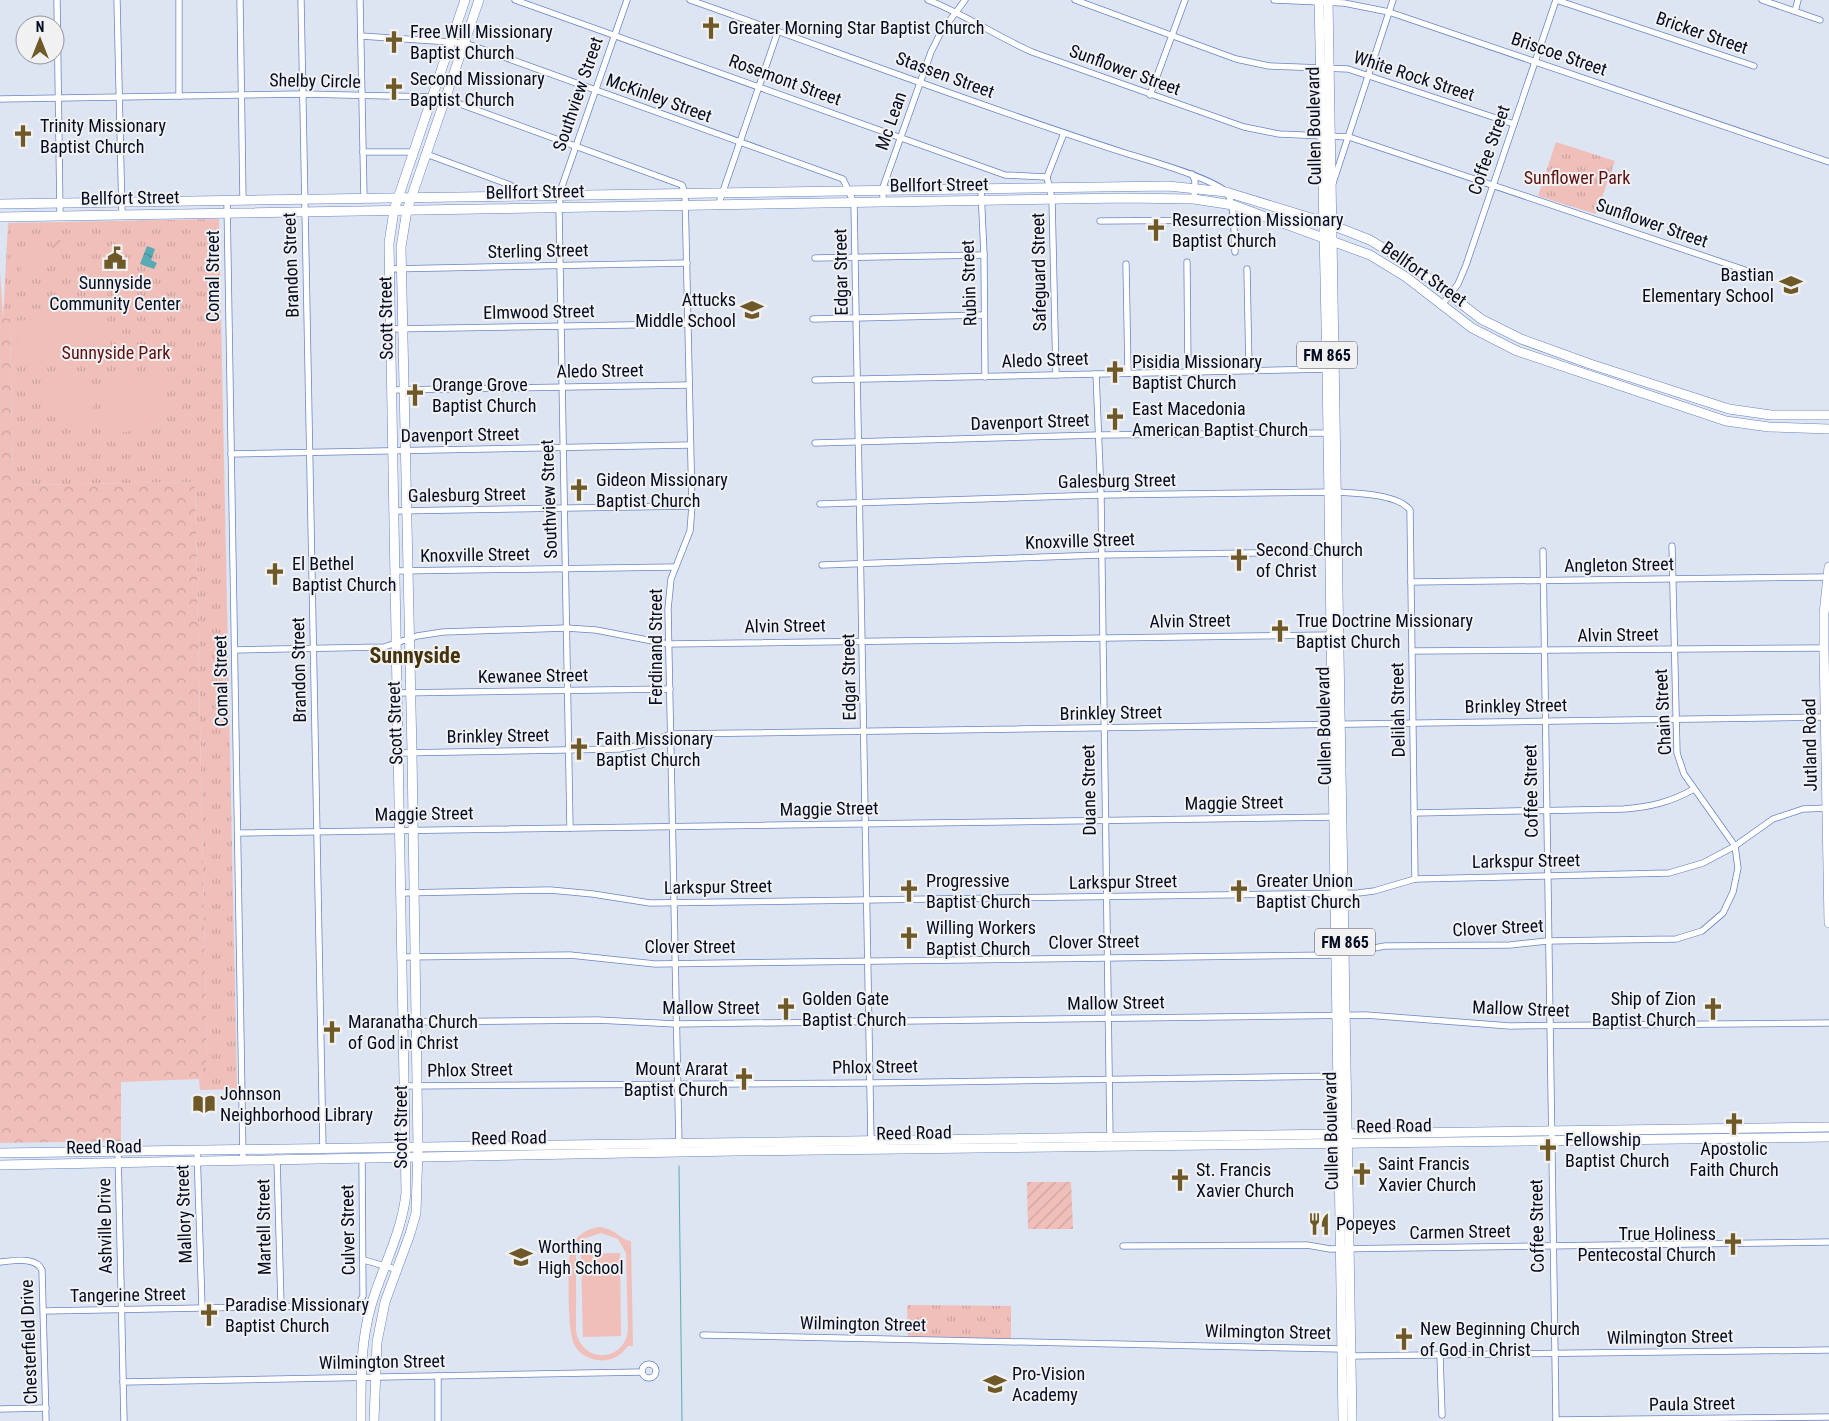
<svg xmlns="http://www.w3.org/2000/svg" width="1829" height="1421" font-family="'Roboto Condensed',sans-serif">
<defs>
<pattern id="grass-tufts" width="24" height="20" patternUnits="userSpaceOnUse" patternTransform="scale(1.25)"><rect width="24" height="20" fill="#f0bfba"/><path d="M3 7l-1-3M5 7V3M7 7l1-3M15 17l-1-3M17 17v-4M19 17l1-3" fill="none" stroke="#cca3a0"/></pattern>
<pattern id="forest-crowns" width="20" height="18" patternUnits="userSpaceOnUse" patternTransform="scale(1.25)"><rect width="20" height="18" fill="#f0bfba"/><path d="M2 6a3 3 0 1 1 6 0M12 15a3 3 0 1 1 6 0" fill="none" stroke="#cca3a0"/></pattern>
<pattern id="garden-furrows" width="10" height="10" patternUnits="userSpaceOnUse" patternTransform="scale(1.25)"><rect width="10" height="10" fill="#f0bfba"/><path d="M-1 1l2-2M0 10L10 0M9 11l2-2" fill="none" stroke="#cca3a0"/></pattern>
<pattern id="water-waves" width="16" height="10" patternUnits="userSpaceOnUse" patternTransform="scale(1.25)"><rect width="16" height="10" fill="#58abb4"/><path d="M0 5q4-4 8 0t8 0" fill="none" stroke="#478a92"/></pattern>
</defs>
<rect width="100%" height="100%" fill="#dde4f2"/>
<g fill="url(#grass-tufts)">
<path d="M1556 142 1615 161 1596 214 1538 196Z"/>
<path d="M219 219 237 1089 200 1090 199 1079 207 1059 195 482 13 485 10 319H3L8 223Z"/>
<path d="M907 1305 1011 1306V1340L908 1338Z"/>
</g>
<path fill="url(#forest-crowns)" d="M0 271 3 318 10 319 13 485 195 482 207 1059 199 1079 121 1082V1141L0 1143Z"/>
<g fill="url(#garden-furrows)">
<path d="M51 240H62V251L53 252Z"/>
<path d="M1027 1182H1071L1073 1229H1028Z"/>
</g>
<g fill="#f0bfba" fill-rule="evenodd">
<path d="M21 248H46L47 277H21Z"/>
<path d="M106 308 111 350 19 366 16 321Z"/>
<path d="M161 376C172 416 140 436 105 433L104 380 108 377Z"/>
<path d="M87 377 92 381 94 428C62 428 42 410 42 378Z"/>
<path d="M599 1227C614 1228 623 1241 631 1241L633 1346H628C620 1356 611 1362 598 1360 588 1359 578 1353 574 1344 567 1329 568 1269 570 1251 574 1237 585 1229 599 1227ZM601 1233 618 1239 626 1253 628 1327C628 1362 581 1366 576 1330V1250L583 1239Z"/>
<path d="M620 1253 621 1336 583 1337 581 1254Z"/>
</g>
<path fill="url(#water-waves)" d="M147 246 155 249 151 260 157 263 154 269 140 264Z"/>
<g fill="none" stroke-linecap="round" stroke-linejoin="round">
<path stroke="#58abb4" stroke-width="1" d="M679 1166 682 1421"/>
<defs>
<g id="street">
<path d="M57 0 60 216"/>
<path d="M117 0 122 215"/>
<path d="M179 0V96"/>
<path d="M240 0 243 200"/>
<path d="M301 0 323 1150"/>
<path d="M360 0 364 198"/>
<path d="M515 0 1005 175 1047 177"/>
<path d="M690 0C835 51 979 106 1125 153 1145 159 1216 179 1227 193 1235 203 1234 237 1235 252"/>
<path d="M928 0C964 14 996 36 1032 52L1244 127 1279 134 1349 137 1745 270"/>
<path d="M1075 0 1236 59 1269 66 1348 69 1514 124"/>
<path d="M1274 0 1344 3 1389 12 1829 162"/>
<path d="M1556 0 1754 66"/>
<path d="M1762 0 1820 20"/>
<path d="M1795 11 1798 0"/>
<path d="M361 36 465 43 843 179 854 203 871 1143"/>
<path d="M1150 95 1185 0"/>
<path d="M0 99 302 94 433 97 449 100 682 185 685 193 692 506 690 531 671 579 668 609 679 1146"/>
<path d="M363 152H414"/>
<path d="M426 154 510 185 516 189 519 196"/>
<path d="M1192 174 1195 181 1194 199"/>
<path d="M1333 183 1393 0"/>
<path d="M981 189 984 255 985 377"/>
<path d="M227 201 243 1160"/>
<path d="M884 202 882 190 931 52 941 32 965 0"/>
<path d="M718 206 778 31"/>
<path d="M1100 221 1232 220"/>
<path d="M815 258 984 255"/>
<path d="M1187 262 1188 372"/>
<path d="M1126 264 1128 373"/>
<path d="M389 269 687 263"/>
<path d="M1247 269 1249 370"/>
<path d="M1442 305 1458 284 1466 265 1556 0"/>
<path d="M813 319 984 315"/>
<path d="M390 329 688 324"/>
<path d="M1096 374 1101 495 1110 1139"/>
<path d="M1056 375 1052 199 1047 177 1064 133"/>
<path d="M815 380 1328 369"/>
<path d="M392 390 689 385"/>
<path d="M815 443 1098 435 1331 433"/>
<path d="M231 454 690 445"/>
<path d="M820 504 1101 495 1337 492C1355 493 1398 494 1410 510L1415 879"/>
<path d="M394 511 692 506"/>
<path d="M1543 551 1556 1421"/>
<path d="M822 565 1101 555 1332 552"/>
<path d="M395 571 675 567"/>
<path d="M1411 582 1828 577"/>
<path d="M235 650 384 647 417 636 443 632 566 628 596 630 668 644 1332 635"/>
<path d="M1412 651 1824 648"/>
<path d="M397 693 670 689"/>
<path d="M398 753 619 749 641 745 671 734 1826 717"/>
<path d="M1414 813 1624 809C1650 807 1671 802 1694 789"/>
<path d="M570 828 559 208 561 189 627 0"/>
<path d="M239 833 1336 817"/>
<path d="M401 893 550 890 593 894 650 903 1358 893 1374 891 1415 879 1669 873 1703 863 1735 846 1773 819 1803 809 1829 808"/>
<path d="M402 957 570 955 655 964 1336 955 1385 946 1510 945 1547 941 1676 939 1702 931 1723 913 1733 892 1738 868 1735 846 1684 774 1677 753 1672 546"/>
<path d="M403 1022 597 1020 676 1024 1366 1015 1510 1026 1829 1023"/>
<path d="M404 1086 871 1083 1340 1076"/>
<path d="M197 1149 202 1308"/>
<path d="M118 1151 124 1421"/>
<path d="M277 1158 281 1306"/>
<path d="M1123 1246 1307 1245 1330 1249 1829 1242"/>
<path d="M364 1260 398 1270"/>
<path d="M0 1262C13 1261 36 1256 42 1270L46 1421"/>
<path d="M44 1311 358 1305 363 1296 362 1157"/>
<path d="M703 1335 1342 1349 1352 1356 1829 1350"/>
<path d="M1440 1355 1442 1415"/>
<circle cx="649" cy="1371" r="7"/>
<path d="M438 1376V1421"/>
<path d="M123 1382 642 1372"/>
<path d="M0 1409 46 1408"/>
<path d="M1556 1420 1829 1417"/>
</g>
<g id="secondary">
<path d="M0 204 1168 186 1226 192 1324 222 1370 240 1414 267 1481 319 1521 339 1590 364 1729 409 1771 415H1829"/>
<path d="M0 217 1124 198 1194 199 1233 205 1370 255 1406 277 1472 328 1517 351 1726 421 1769 427 1829 429"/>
<path d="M1829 567 1824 614V648L1829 923"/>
<path d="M0 1153 1829 1127"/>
<path d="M0 1165 735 1151 1829 1137"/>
<path d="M361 1421C361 1382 360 1344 371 1306 382 1268 402 1233 406 1193L389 243 394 210 465 0"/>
<path d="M374 1421 377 1342 385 1302 410 1234 416 1213 418 1148 412 753 401 247 407 210 479 0"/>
</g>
<g id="primary">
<path d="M1319 0 1327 369 1343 1421"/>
<path d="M1328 0 1352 1421"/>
</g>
</defs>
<use href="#street" stroke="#6885c4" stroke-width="7"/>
<use href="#secondary" stroke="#6885c4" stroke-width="10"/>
<use href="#primary" stroke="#6885c4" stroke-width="10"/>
<use href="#street" stroke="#fff" stroke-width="5.5"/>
<use href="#secondary" stroke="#fff" stroke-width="9"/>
<use href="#primary" stroke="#fff" stroke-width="9"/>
</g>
<defs>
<symbol id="church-bare" viewBox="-9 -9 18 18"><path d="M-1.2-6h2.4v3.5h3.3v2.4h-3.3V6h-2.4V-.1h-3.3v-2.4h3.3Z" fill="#6f5929" stroke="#f1f1f1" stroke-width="2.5" paint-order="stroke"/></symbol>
<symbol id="civic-bare" viewBox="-9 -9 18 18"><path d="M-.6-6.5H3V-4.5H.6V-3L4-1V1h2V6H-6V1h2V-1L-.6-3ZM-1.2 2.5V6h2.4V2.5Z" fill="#6f5929" stroke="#f1f1f1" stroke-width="2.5" paint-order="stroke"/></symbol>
<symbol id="school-bare" viewBox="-9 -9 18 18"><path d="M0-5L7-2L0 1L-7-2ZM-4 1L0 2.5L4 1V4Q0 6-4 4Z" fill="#6f5929" stroke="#f1f1f1" stroke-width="2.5" paint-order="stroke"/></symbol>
<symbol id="library-bare" viewBox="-9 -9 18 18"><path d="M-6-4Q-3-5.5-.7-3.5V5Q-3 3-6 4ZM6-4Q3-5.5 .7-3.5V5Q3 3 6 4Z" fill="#6f5929" stroke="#f1f1f1" stroke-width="2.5" paint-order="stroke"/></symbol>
<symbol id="restaurant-bare" viewBox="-9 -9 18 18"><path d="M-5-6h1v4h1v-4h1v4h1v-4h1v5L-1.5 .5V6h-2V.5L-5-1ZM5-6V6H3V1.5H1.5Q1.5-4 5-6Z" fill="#6f5929" stroke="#f1f1f1" stroke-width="2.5" paint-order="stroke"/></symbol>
</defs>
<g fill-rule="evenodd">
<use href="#church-bare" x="695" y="12" width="32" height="32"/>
<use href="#church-bare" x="378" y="26" width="32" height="32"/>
<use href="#church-bare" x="378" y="73" width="32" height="32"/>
<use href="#church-bare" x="7" y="120" width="32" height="32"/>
<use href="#church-bare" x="1140" y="214" width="32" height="32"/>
<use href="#civic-bare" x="99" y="242" width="32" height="32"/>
<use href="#school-bare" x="1775" y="269" width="32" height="32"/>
<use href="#school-bare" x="736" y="294" width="32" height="32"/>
<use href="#church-bare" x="1099" y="356" width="32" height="32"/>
<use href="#church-bare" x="399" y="379" width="32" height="32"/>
<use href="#church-bare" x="1099" y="403" width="32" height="32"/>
<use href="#church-bare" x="563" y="474" width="32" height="32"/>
<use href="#church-bare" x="1223" y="544" width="32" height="32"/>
<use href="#church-bare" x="259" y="558" width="32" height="32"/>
<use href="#church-bare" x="1264" y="615" width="32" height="32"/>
<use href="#church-bare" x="563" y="733" width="32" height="32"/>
<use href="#church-bare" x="893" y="875" width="32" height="32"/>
<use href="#church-bare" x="1223" y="875" width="32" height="32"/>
<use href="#church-bare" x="893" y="922" width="32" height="32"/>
<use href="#church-bare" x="770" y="993" width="32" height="32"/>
<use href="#church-bare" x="1697" y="993" width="32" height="32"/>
<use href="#church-bare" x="316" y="1016" width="32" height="32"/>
<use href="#church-bare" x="728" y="1063" width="32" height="32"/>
<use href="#library-bare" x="188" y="1088" width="32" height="32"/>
<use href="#church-bare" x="1718" y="1108" width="32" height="32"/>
<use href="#church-bare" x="1532" y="1134" width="32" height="32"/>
<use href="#church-bare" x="1346" y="1158" width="32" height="32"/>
<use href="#church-bare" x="1164" y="1164" width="32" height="32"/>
<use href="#restaurant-bare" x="1303" y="1208" width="32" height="32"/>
<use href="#church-bare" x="1717" y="1228" width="32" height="32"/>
<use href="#school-bare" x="505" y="1241" width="32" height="32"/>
<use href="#church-bare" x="193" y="1299" width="32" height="32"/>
<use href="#church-bare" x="1388" y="1323" width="32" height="32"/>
<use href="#school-bare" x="979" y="1368" width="32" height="32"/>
</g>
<g text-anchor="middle" stroke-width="4" stroke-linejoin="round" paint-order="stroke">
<g fill="#f1f1f1" stroke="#4b5161" stroke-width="1">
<rect x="1297" y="341.5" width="60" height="27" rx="4"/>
<rect x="1315" y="928.5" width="60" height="27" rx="4"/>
</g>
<g font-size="16" font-weight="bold" fill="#040c23">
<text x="1327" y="361">FM 865</text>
<text x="1345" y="948">FM 865</text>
</g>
<g font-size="18" fill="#040c23" stroke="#f1f1f1" text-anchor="start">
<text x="728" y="34">Greater Morning Star Baptist Church</text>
<text x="410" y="38">Free Will Missionary<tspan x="410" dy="21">Baptist Church</tspan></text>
<text x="410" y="85">Second Missionary<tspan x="410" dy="21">Baptist Church</tspan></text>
<text x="40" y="132">Trinity Missionary<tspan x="40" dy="21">Baptist Church</tspan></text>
<text x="1172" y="226">Resurrection Missionary<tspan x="1172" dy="21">Baptist Church</tspan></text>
<text x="1774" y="281" text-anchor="end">Bastian<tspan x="1774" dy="21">Elementary School</tspan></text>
<text x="115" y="289" text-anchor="middle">Sunnyside<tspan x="115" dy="21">Community Center</tspan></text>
<text x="736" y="306" text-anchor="end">Attucks<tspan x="736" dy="21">Middle School</tspan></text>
<text x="1132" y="368">Pisidia Missionary<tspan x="1132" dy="21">Baptist Church</tspan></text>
<text x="432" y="391">Orange Grove<tspan x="432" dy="21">Baptist Church</tspan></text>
<text x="1132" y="415">East Macedonia<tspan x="1132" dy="21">American Baptist Church</tspan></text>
<text x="596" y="486">Gideon Missionary<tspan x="596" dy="21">Baptist Church</tspan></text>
<text x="1256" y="556">Second Church<tspan x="1256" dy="21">of Christ</tspan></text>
<text x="292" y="570">El Bethel<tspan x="292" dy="21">Baptist Church</tspan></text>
<text x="1296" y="627">True Doctrine Missionary<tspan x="1296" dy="21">Baptist Church</tspan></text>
<text x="596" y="745">Faith Missionary<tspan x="596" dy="21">Baptist Church</tspan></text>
<text x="926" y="887">Progressive<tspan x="926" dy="21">Baptist Church</tspan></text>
<text x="1256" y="887">Greater Union<tspan x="1256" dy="21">Baptist Church</tspan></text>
<text x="926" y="934">Willing Workers<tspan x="926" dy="21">Baptist Church</tspan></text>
<text x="802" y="1005">Golden Gate<tspan x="802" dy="21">Baptist Church</tspan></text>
<text x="1696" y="1005" text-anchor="end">Ship of Zion<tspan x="1696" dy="21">Baptist Church</tspan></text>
<text x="348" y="1028">Maranatha Church<tspan x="348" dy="21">of God in Christ</tspan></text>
<text x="728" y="1075" text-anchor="end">Mount Ararat<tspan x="728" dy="21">Baptist Church</tspan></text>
<text x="220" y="1100">Johnson<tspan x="220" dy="21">Neighborhood Library</tspan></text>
<text x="1565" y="1146">Fellowship<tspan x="1565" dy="21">Baptist Church</tspan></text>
<text x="1734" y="1155" text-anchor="middle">Apostolic<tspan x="1734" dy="21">Faith Church</tspan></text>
<text x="1378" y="1170">Saint Francis<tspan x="1378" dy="21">Xavier Church</tspan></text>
<text x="1196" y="1176">St. Francis<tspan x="1196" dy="21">Xavier Church</tspan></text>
<text x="1336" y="1230">Popeyes</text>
<text x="1716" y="1240" text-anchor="end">True Holiness<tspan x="1716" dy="21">Pentecostal Church</tspan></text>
<text x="538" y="1253">Worthing<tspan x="538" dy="21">High School</tspan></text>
<text x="225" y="1311">Paradise Missionary<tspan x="225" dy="21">Baptist Church</tspan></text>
<text x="1420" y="1335">New Beginning Church<tspan x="1420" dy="21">of God in Christ</tspan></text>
<text x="1012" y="1380">Pro-Vision<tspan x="1012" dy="21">Academy</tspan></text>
</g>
<g font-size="18" fill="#040c23" stroke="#f1f1f1">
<text transform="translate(1702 33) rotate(19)" y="6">Bricker Street</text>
<text transform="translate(1559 54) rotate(19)" y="6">Briscoe Street</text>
<text transform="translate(1125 70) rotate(20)" y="6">Sunflower Street</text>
<text transform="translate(945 75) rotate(20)" y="6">Stassen Street</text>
<text transform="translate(1414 76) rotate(18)" y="6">White Rock Street</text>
<text transform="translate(785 80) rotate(20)" y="6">Rosemont Street</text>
<text transform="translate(315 81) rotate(1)" y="6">Shelby Circle</text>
<text transform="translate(578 94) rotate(-71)" y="6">Southview Street</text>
<text transform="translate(659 98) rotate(20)" y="6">McKinley Street</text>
<text transform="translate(891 121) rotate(-71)" y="6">Mc Lean</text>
<text transform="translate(1314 126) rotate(-91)" y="6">Cullen Boulevard</text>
<text transform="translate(1489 150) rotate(-71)" y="6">Coffee Street</text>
<text transform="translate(939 185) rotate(-1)" y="6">Bellfort Street</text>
<text transform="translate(535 192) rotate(-1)" y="6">Bellfort Street</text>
<text transform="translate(130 198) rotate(-1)" y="6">Bellfort Street</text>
<text transform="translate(1652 223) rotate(19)" y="6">Sunflower Street</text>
<text transform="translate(538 251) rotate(-1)" y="6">Sterling Street</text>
<text transform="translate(291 265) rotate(-92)" y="6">Brandon Street</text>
<text transform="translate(841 272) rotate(-91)" y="6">Edgar Street</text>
<text transform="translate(1039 272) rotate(-91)" y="6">Safeguard Street</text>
<text transform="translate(1424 274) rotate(35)" y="6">Bellfort Street</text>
<text transform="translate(213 276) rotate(-90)" y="6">Comal Street</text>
<text transform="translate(969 283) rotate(-92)" y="6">Rubin Street</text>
<text transform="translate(539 312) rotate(-1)" y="6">Elmwood Street</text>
<text transform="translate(386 318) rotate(-91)" y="6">Scott Street</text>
<text transform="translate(1045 360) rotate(-2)" y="6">Aledo Street</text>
<text transform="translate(600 371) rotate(-1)" y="6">Aledo Street</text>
<text transform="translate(1030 422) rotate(-2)" y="6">Davenport Street</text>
<text transform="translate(460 435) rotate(-1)" y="6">Davenport Street</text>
<text transform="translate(1117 481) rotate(-1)" y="6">Galesburg Street</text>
<text transform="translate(467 495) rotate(-1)" y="6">Galesburg Street</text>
<text transform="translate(549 499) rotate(-92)" y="6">Southview Street</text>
<text transform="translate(1080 541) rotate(-2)" y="6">Knoxville Street</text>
<text transform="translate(475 555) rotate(-1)" y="6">Knoxville Street</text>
<text transform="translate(1619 565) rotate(-1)" y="6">Angleton Street</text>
<text transform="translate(1190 621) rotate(-1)" y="6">Alvin Street</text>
<text transform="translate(785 626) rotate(-1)" y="6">Alvin Street</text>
<text transform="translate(1618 635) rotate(-1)" y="6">Alvin Street</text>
<text transform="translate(656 647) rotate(-90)" y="6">Ferdinand Street</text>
<text transform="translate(299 670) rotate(-91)" y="6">Brandon Street</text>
<text transform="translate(533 676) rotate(-1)" y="6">Kewanee Street</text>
<text transform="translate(849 677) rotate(-91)" y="6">Edgar Street</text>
<text transform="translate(221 681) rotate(-91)" y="6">Comal Street</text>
<text transform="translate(1516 706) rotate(-1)" y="6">Brinkley Street</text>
<text transform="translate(1398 710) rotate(-91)" y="6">Delilah Street</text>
<text transform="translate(1663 712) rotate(-93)" y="6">Chain Street</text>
<text transform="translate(1111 713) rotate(-1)" y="6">Brinkley Street</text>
<text transform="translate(395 723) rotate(-92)" y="6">Scott Street</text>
<text transform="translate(1324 726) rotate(-91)" y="6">Cullen Boulevard</text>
<text transform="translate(498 736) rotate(-1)" y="6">Brinkley Street</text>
<text transform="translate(1810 745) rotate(-91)" y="6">Jutland Road</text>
<text transform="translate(1089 790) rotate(-91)" y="6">Duane Street</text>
<text transform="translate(1531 791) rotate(-91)" y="6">Coffee Street</text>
<text transform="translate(1234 803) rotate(-1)" y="6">Maggie Street</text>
<text transform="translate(829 809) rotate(-1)" y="6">Maggie Street</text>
<text transform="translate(424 814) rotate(-1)" y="6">Maggie Street</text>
<text transform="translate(1526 861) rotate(-1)" y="6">Larkspur Street</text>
<text transform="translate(1123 882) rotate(-1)" y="6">Larkspur Street</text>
<text transform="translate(718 887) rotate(-1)" y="6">Larkspur Street</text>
<text transform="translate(1498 928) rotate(-3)" y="6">Clover Street</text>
<text transform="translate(1094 942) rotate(-1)" y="6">Clover Street</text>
<text x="690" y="953">Clover Street</text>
<text transform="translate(1116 1003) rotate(-1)" y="6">Mallow Street</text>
<text x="711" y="1014">Mallow Street</text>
<text transform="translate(1521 1009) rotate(2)" y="6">Mallow Street</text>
<text transform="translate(875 1067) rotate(-1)" y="6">Phlox Street</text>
<text transform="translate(470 1070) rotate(-1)" y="6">Phlox Street</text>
<text transform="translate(1394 1126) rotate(-1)" y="6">Reed Road</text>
<text transform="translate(401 1127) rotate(-90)" y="6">Scott Street</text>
<text transform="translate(1331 1131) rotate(-91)" y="6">Cullen Boulevard</text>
<text transform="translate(914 1133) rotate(-1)" y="6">Reed Road</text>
<text transform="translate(509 1138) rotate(-1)" y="6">Reed Road</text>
<text transform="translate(104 1147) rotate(-1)" y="6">Reed Road</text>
<text transform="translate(184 1214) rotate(-92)" y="6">Mallory Street</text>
<text transform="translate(105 1226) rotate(-91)" y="6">Ashville Drive</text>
<text transform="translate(1537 1226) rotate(-91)" y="6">Coffee Street</text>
<text transform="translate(264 1227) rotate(-91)" y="6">Martell Street</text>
<text transform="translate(348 1230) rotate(-91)" y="6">Culver Street</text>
<text transform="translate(1460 1232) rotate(-1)" y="6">Carmen Street</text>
<text transform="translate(128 1295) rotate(-1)" y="6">Tangerine Street</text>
<text transform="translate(863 1324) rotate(1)" y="6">Wilmington Street</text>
<text transform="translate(1268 1332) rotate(1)" y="6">Wilmington Street</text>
<text transform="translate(1670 1337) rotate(-1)" y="6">Wilmington Street</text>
<text transform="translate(29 1342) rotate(-92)" y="6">Chesterfield Drive</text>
<text transform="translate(382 1362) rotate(-1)" y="6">Wilmington Street</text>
<text transform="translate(1692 1404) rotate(-1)" y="6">Paula Street</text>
</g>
<g font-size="18" fill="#5f1012" stroke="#f1f1f1">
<text x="1577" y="184">Sunflower Park</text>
<text x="116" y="359">Sunnyside Park</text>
</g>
<g font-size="22" font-weight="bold" fill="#45340b" stroke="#f1f1f1">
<text x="415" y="663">Sunnyside</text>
</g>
</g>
<g transform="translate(40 40)"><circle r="24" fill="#f1f1f1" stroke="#92959f"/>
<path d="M0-4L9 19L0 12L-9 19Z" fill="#6f5929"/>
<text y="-8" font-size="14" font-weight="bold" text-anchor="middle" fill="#040c23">N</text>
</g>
</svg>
